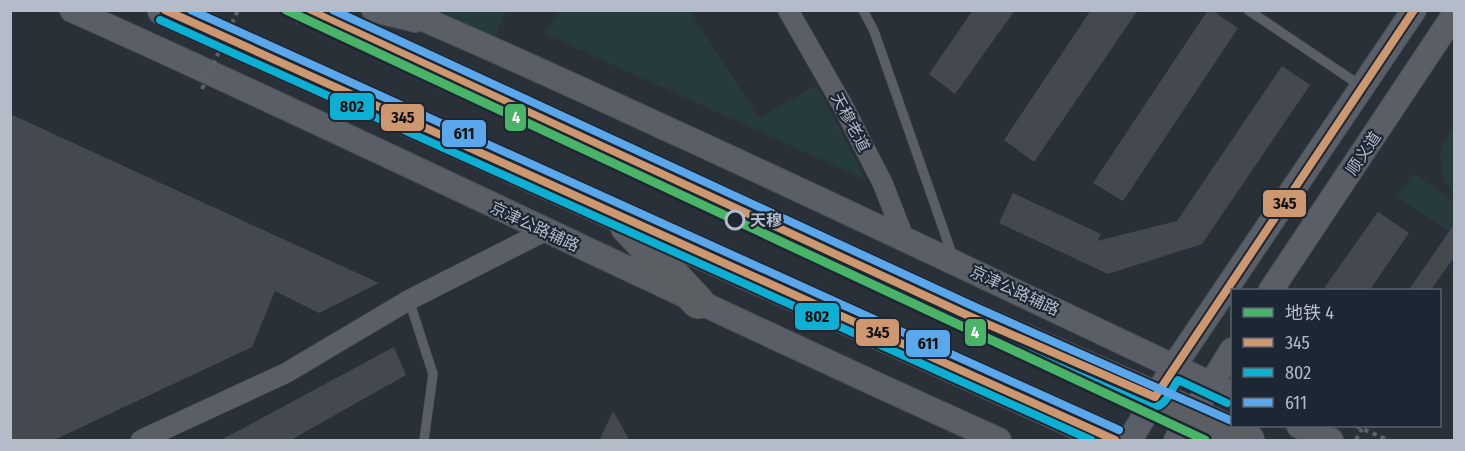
<svg xmlns="http://www.w3.org/2000/svg" width="1465" height="451" font-family="'Fira Sans Condensed','Noto Sans SC',sans-serif">
<rect width="100%" height="100%" fill="#2a3038"/>
<g fill="#273a3e">
<path d="M438 11H506L494 40Z"/>
<path d="M560 11H690L759 118 816 85 866 180 545 34Z"/>
<path d="M1454 126V195C1444 183 1437 164 1442 148 1444 141 1451 132 1454 126Z"/>
<path d="M1413 173 1454 201V235L1397 197Z"/>
</g>
<g fill="#444950">
<path d="M973 10H1015L955 94 929 74Z"/>
<path d="M1091 10H1138L1034 162 1004 140Z"/>
<path d="M1208 10H1211L1238 28 1123 201 1093 183Z"/>
<path d="M1282 66 1310 85 1202 244 1108 274 999 223 1013 193 1101 234 1097 241 1177 221Z"/>
<path d="M10 114 379 283 319 313 275 291 252 347 52 441H10Z"/>
<path d="M1378 212 1409 233 1369 291H1322Z"/>
<path d="M1455 223V256L1430 291H1408Z"/>
<path d="M394 347 406 375 289 441H219Z"/>
<path d="M613 411 630 441H599Z"/>
</g>
<g fill="none" stroke-linecap="round" stroke-linejoin="round">
<defs>
<g id="service">
<path d="M863 10 874 31 953 257"/>
<path d="M1248 10 1361 86"/>
<path d="M409 300 433 374 424 440"/>
</g>
<g id="minor">
<path d="M788 10 843 106 883 184 904 238"/>
<path d="M141 440 286 373 409 300 545 231"/>
</g>
<g id="tertiary">
<path d="M72 10C383 149 688 301 999 440"/>
<path d="M374 10 416 20"/>
<path d="M402 10C490 47 576 87 663 127 854 214 1043 305 1232 394"/>
<path d="M1271 290 1454 15"/>
<path d="M1299 426 1331 440"/>
<path d="M1130 440 1174 366 1414 10"/>
<path d="M1176 440 1232 350"/>
</g>
<g id="trunk">
<path d="M164 10 1115 440"/>
<path d="M307 10 969 316 1193 414 1248 440"/>
<path d="M627 227 698 302"/>
</g>
</defs>
<use href="#service" stroke="#484c53" stroke-width="10"/>
<use href="#minor" stroke="#484c53" stroke-width="21"/>
<use href="#tertiary" stroke="#484c53" stroke-width="26"/>
<use href="#trunk" stroke="#474c53" stroke-width="34"/>
<g stroke="#5d636a" stroke-width="4" stroke-dasharray="4.5 4.5" stroke-linecap="butt">
<path d="M1356 426 1388 440"/>
<path d="M1356 440 1362 429"/>
</g>
<use href="#service" stroke="#5a5e66" stroke-width="9"/>
<use href="#minor" stroke="#5a5e66" stroke-width="20"/>
<use href="#tertiary" stroke="#5a5e66" stroke-width="24"/>
<use href="#trunk" stroke="#5b5f64" stroke-width="33"/>
<path stroke="#5d636a" stroke-width="4" stroke-dasharray="4.5 4.5" stroke-linecap="butt" d="M202 89 238 10"/>
<defs>
<g id="bus-1">
<path d="M165 10 1115 440"/>
<path d="M308 10 969 316 1155 397 1414 10"/>
</g>
<g id="bus-2">
<path d="M160 20 1091 440"/>
<path d="M303 20 965 326 1151 407C1165 409 1171 390 1178 380L1227 403"/>
</g>
<g id="bus-3">
<path d="M191 10 1119 430"/>
<path d="M333 10 973 306 1232 421"/>
</g>
</defs>
<use href="#bus-1" stroke="#1d2633" stroke-width="12"/>
<use href="#bus-2" stroke="#1d2633" stroke-width="12"/>
<use href="#bus-3" stroke="#1d2633" stroke-width="12"/>
<use href="#bus-1" stroke="#cd976f" stroke-width="8"/>
<use href="#bus-2" stroke="#0dafd3" stroke-width="8"/>
<use href="#bus-3" stroke="#5aa8eb" stroke-width="8"/>
<defs>
<path id="metro-1" d="M286 10 1205 440"/>
</defs>
<use href="#metro-1" stroke="#1d2633" stroke-width="14"/>
<use href="#metro-1" stroke="#49b468" stroke-width="9"/>
</g>
<circle fill="#1d2633" stroke="#b4bcc9" stroke-width="3" cx="735" cy="220" r="9"/>
<g text-anchor="middle" stroke-width="4.5" stroke-linejoin="round" paint-order="stroke">
<g font-size="16" fill="#b4bcc9" stroke="#1d2633">
<text transform="translate(851 122) rotate(62)" y="6">天穆老道</text>
<text transform="translate(1363 153) rotate(-56)" y="6">顺义道</text>
<text transform="translate(535 226) rotate(25)" y="6">京津公路辅路</text>
<text transform="translate(1015 290) rotate(25)" y="6">京津公路辅路</text>
</g>
<g font-size="16" font-weight="bold" fill="#b4bcc9" stroke="#1d2633" text-anchor="start">
<text x="750" y="226">天穆</text>
</g>
</g>
<g stroke="#1d2633" stroke-width="2">
<rect x="329" y="92" width="46" height="29" rx="6" fill="#0dafd3"/>
<rect x="380" y="103" width="45" height="29" rx="6" fill="#cd976f"/>
<rect x="504" y="103" width="23" height="29" rx="6" fill="#49b468"/>
<rect x="441" y="119" width="46" height="29" rx="6" fill="#5aa8eb"/>
<rect x="1262" y="189" width="45" height="29" rx="6" fill="#cd976f"/>
<rect x="794" y="302" width="46" height="29" rx="6" fill="#0dafd3"/>
<rect x="855" y="318" width="45" height="29" rx="6" fill="#cd976f"/>
<rect x="964" y="318" width="23" height="29" rx="6" fill="#49b468"/>
<rect x="905" y="329" width="46" height="29" rx="6" fill="#5aa8eb"/>
</g>
<g font-size="16" text-anchor="middle" font-weight="bold" fill="#fff">
<text x="516" y="123">4</text>
<text x="975" y="338">4</text>
</g>
<g font-size="16" text-anchor="middle" font-weight="bold" fill="#111">
<text x="352" y="112">802</text>
<text x="403" y="123">345</text>
<text x="464" y="139">611</text>
<text x="1285" y="209">345</text>
<text x="817" y="322">802</text>
<text x="878" y="338">345</text>
<text x="928" y="349">611</text>
</g>
<rect width="1465" height="451" fill="none" stroke="#b4bcc9" stroke-width="24"/>
<rect x="1231" y="289" width="210" height="138" fill="#1d2633" stroke="#59626f" stroke-width="1.5"/>
<rect x="1243" y="308" width="30" height="9" fill="#49b468" stroke="#59626f" stroke-width="1.5"/>
<text x="1285" y="319" font-size="18" fill="#b4bcc9">地铁 4</text>
<rect x="1243" y="338" width="30" height="9" fill="#cd976f" stroke="#59626f" stroke-width="1.5"/>
<text x="1285" y="349" font-size="18" fill="#b4bcc9">345</text>
<rect x="1243" y="368" width="30" height="9" fill="#0dafd3" stroke="#59626f" stroke-width="1.5"/>
<text x="1285" y="379" font-size="18" fill="#b4bcc9">802</text>
<rect x="1243" y="398" width="30" height="9" fill="#5aa8eb" stroke="#59626f" stroke-width="1.5"/>
<text x="1285" y="409" font-size="18" fill="#b4bcc9">611</text>
</svg>
